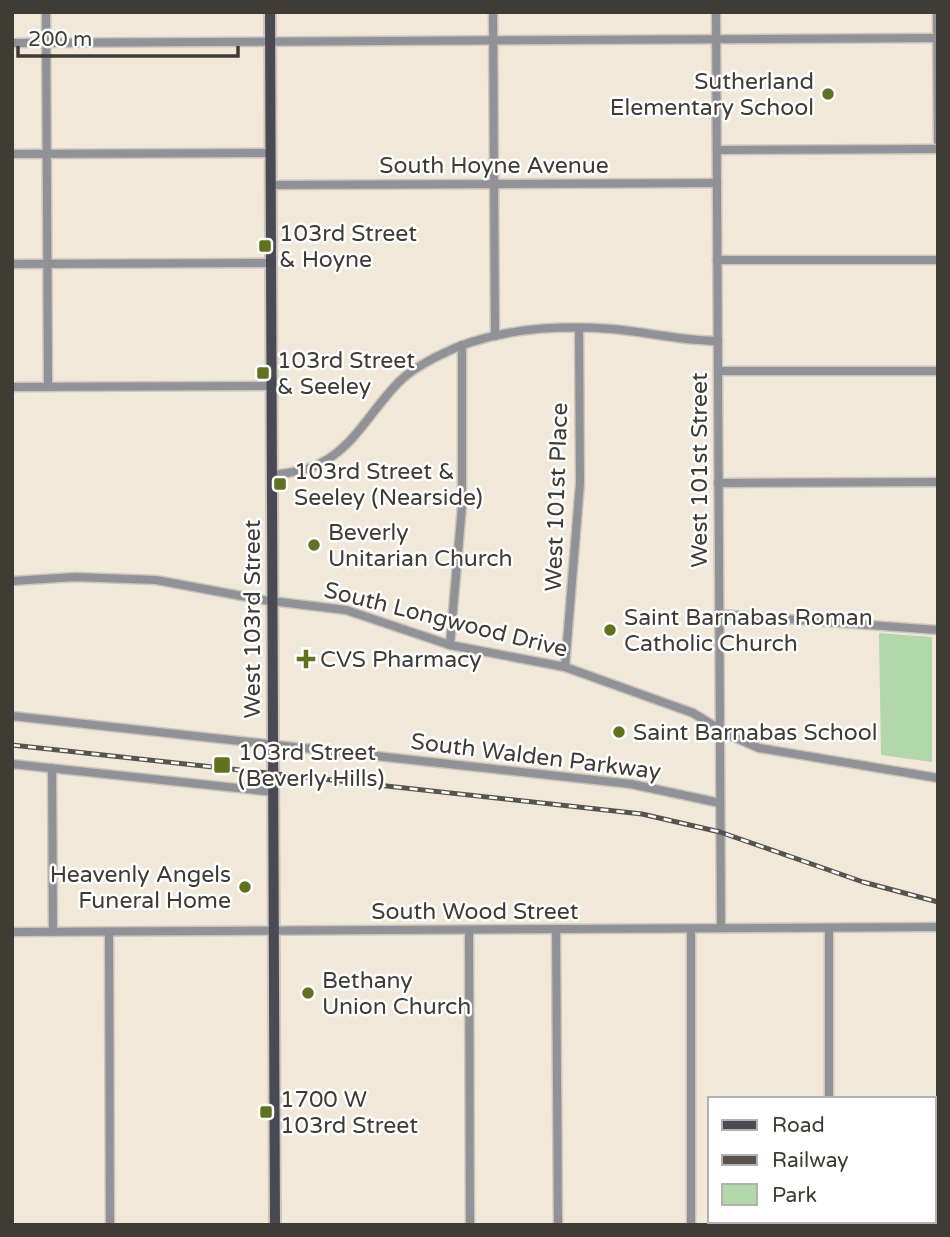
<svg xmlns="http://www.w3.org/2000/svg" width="950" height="1237" font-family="'Varela Round',sans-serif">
<rect width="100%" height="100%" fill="#f1e8da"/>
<path fill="#b1d7ab" d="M879 633 932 637V762L881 755Z"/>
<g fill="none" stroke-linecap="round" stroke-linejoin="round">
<defs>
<g id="minor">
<path d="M46 12 48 387"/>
<path d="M493 12 495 336"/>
<path d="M716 12 721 928"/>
<path d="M937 12 938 141"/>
<path d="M12 43 938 38"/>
<path d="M717 150 938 149"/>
<path d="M12 154 271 153"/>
<path d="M271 185 717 183"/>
<path d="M717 260H938"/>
<path d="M12 264 271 263"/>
<path d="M718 371H938"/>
<path d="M12 387 272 386"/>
<path d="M273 475C288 473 305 471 319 464 355 447 372 408 400 381 411 370 426 362 440 355 491 329 556 325 612 329 648 332 681 341 718 341"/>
<path d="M718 483 938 482"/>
<path d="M12 581 75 577 156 580 263 600 346 610 450 645 565 667 693 713 729 735 759 748 938 778"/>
<path d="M719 614 938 630"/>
<path d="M450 645 462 506V345"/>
<path d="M565 667 580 483 579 328"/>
<path d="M12 716 631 784 720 803"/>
<path d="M12 764 274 792"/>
<path d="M52 768 53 932"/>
<path d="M829 928V1099"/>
<path d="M556 929 558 1225"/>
<path d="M469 930 470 1225"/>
<path d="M12 932 938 927"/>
<path d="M109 932 110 1225"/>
<path d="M829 1221V1225"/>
<path d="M691 1225V929"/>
</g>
<path id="major" d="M270 12 275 1225"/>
</defs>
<use href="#minor" stroke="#cdc5b9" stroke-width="11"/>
<use href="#major" stroke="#cdc5b9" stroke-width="14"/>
<use href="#minor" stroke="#919198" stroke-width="8"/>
<use href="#major" stroke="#4a4a55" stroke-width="10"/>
<defs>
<path id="rail" d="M12 745 642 814 720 832 863 882 938 902"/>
</defs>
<use href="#rail" stroke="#58544d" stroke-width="5"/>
<use href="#rail" stroke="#fff" stroke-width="2.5" stroke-dasharray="8" stroke-linecap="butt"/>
</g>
<g fill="#60711f" stroke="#fff" stroke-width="2.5">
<circle cx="828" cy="94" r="7"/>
<rect x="258" y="239" width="14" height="14" rx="3.5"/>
<rect x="256" y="366" width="14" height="14" rx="3.5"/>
<rect x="273" y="477" width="14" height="14" rx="3.5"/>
<circle cx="314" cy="545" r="7"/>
<circle cx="610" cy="630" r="7"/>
<path d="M302.5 648.5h7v7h7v7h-7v7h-7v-7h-7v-7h7z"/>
<circle cx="619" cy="732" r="7"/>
<rect x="213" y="756" width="18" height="18" rx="3.5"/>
<circle cx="245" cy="887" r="7"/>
<circle cx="308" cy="993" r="7"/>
<rect x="259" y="1105" width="14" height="14" rx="3.5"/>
</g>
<g text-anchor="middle" stroke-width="5" stroke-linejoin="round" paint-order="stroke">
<g font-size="23" fill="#3f3b35" stroke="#fff" text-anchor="start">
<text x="814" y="89" text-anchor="end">Sutherland<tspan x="814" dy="26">Elementary School</tspan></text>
<text x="279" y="241">103rd Street<tspan x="279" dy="26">&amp; Hoyne</tspan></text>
<text x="277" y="368">103rd Street<tspan x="277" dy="26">&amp; Seeley</tspan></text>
<text x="294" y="479">103rd Street &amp;<tspan x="294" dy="26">Seeley (Nearside)</tspan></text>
<text x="328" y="540">Beverly<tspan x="328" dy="26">Unitarian Church</tspan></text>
<text x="624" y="625">Saint Barnabas Roman<tspan x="624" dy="26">Catholic Church</tspan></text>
<text x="320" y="667">CVS Pharmacy</text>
<text x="633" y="740">Saint Barnabas School</text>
<text x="238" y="760">103rd Street<tspan x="238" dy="26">(Beverly Hills)</tspan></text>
<text x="231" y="882" text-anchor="end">Heavenly Angels<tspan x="231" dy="26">Funeral Home</tspan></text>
<text x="322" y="988">Bethany<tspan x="322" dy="26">Union Church</tspan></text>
<text x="280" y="1107">1700 W<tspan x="280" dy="26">103rd Street</tspan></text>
</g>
<g font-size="23" fill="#3f3b35" stroke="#fff">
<text x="494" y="173">South Hoyne Avenue</text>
<text transform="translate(699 470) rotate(-90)" y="8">West 101st Street</text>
<text transform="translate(556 497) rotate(-88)" y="8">West 101st Place</text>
<text transform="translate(252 619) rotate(-90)" y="8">West 103rd Street</text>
<text transform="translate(446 619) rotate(14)" y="8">South Longwood Drive</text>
<text transform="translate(536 756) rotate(7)" y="8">South Walden Parkway</text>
<text x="475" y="919">South Wood Street</text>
</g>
</g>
<rect width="950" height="1237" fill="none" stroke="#3f3b35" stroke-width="28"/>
<rect x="708" y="1097" width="228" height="126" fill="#ffffff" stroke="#b2b1ae" stroke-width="2"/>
<rect x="722" y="1120" width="35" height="10" fill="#4a4a55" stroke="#b2b1ae" stroke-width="2"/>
<text x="772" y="1132" font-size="21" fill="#3f3b35">Road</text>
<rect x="722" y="1155" width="35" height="10" fill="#58544d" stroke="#b2b1ae" stroke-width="2"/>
<text x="772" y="1167" font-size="21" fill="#3f3b35">Railway</text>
<rect x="722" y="1184" width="35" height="21" fill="#b1d7ab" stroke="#b2b1ae" stroke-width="2"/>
<text x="772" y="1202" font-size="21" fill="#3f3b35">Park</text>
<path d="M18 46v10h220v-10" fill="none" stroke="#3f3b35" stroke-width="3.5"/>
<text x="28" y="46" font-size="21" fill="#3f3b35" stroke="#ffffff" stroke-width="5" paint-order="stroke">200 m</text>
</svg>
